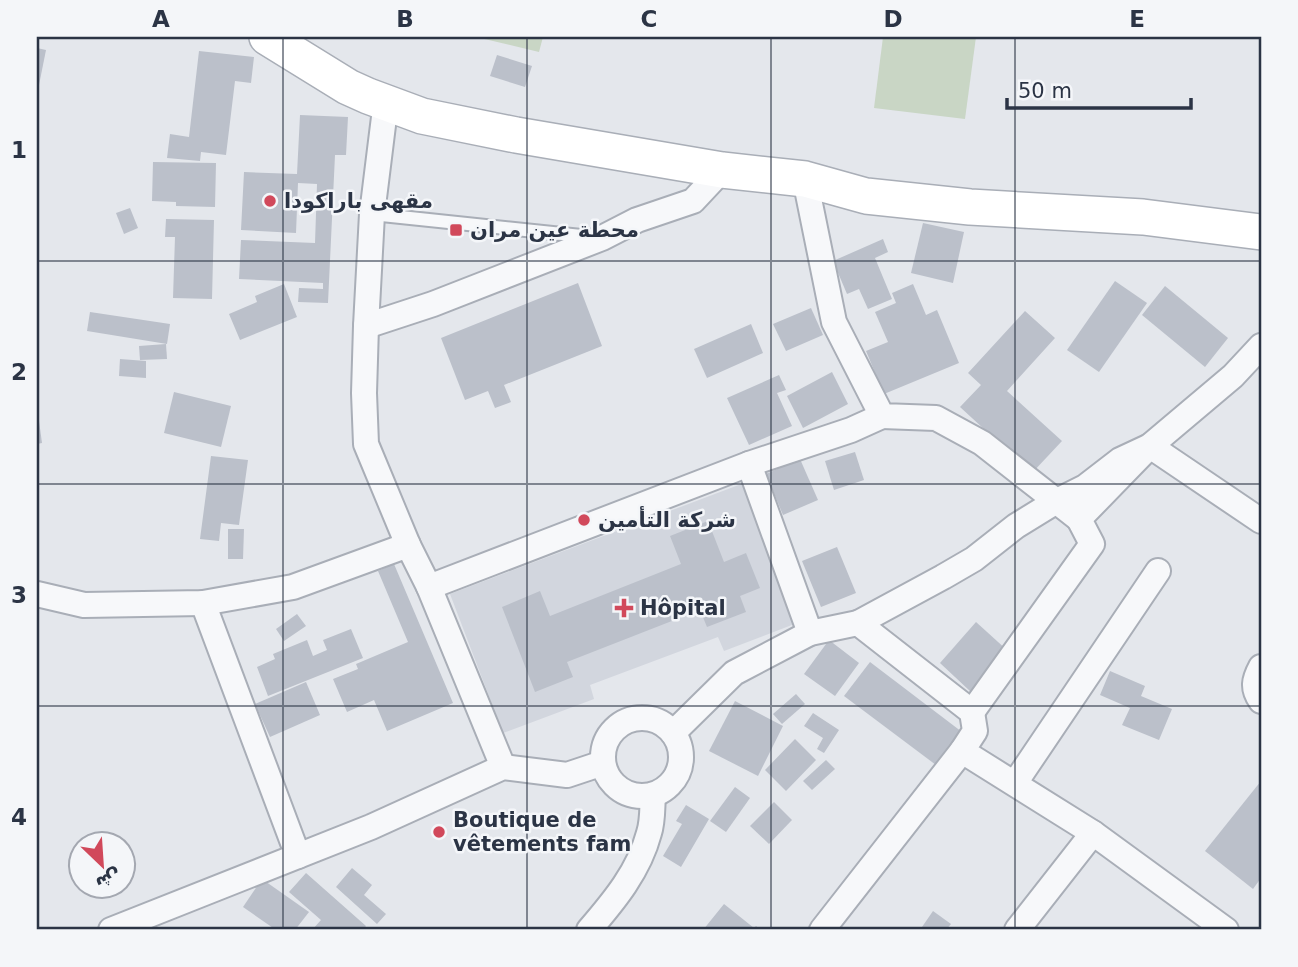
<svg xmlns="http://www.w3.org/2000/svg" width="1298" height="967" font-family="'DejaVu Sans','Noto Sans Arabic',sans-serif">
<rect width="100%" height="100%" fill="#e4e7ec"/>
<path fill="#d2d6de" d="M744 483 797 623 724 651 718 637 590 685 594 699 503 733 450 594Z"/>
<g fill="#c9d6c5">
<path d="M476 37H543L539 52Z"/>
<path d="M883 37H976L965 119 874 108Z"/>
</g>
<g fill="#bbc0ca">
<path d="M37 48 46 50 38 90H37Z"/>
<path d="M199 51 254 57 251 83 235 81 226 155 201 152 200 161 167 158 170 134 189 137Z"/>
<path d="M497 55 532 66 525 87 490 76Z"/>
<path d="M300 115 348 117 346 155H335L328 303 298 302 299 288 323 289V283L239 279 241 240 315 243 317 184 298 183 296 233 241 230 244 172 297 174Z"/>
<path d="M153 162 216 163 215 207 176 206V202L152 201Z"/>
<path d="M130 208 138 228 124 234 116 213Z"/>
<path d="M166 219 214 220 212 299 173 298 175 237H165Z"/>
<path d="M923 223 964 232 953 283 911 273Z"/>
<path d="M883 239 888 252 875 258 892 299 868 309 859 289 847 294 833 261Z"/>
<path d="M1115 281 1147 303 1099 372 1067 350Z"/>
<path d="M578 283 602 346 504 385 511 402 495 408 488 391 465 400 441 338Z"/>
<path d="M284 284 297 317 240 340 229 314 257 302 255 296Z"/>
<path d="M913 284 926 315 937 310 959 363 884 394 866 351 888 342 875 312 896 303 892 293Z"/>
<path d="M1165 286 1228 338 1205 367 1142 315Z"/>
<path d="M811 308 823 335 786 351 773 324Z"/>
<path d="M1025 311 1055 338 1007 391 1062 441 1032 473 960 407 981 385 968 373Z"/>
<path d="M90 312 170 324 167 344 87 331Z"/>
<path d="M751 324 763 353 707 378 694 349Z"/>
<path d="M166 344 167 359 140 360 139 346Z"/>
<path d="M120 359 146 361V378L119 376Z"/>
<path d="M832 372 848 404 803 428 787 396Z"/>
<path d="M779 375 786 390 777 393 792 426 749 445 727 398Z"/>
<path d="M174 392 231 406 221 447 164 433Z"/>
<path d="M37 421H39L42 443 37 444Z"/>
<path d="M855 452 864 480 834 490 825 461Z"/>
<path d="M211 456 248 460 239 525 221 523 219 541 200 539Z"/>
<path d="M800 459 818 500 783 515 766 474Z"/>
<path d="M708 521 724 562 746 553 760 588 740 596 746 612 707 627 700 610 567 662 573 677 535 692 502 607 540 591 550 616 681 564 670 536Z"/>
<path d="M228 529H244L243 559H228Z"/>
<path d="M837 547 856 593 821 607 802 561Z"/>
<path d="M394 564 453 703 387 731 374 700 347 712 333 679 358 669 356 664 408 642 378 571Z"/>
<path d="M297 614 306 626 284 641 276 629Z"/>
<path d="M976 622 1008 651 971 692 940 663Z"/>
<path d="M351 629 363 658 268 696 257 667 275 659 273 654 307 640 313 656 327 650 323 640Z"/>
<path d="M829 640 859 663 835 696 804 674Z"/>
<path d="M870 662 962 732 936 765 844 696Z"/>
<path d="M1110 671 1145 686 1141 696 1172 709 1159 740 1122 725 1130 708 1100 695Z"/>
<path d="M306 682 320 715 270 737 255 704Z"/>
<path d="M796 694 805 704 782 724 773 714Z"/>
<path d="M735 701 783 726 758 776 709 751Z"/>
<path d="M813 713 839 730 824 753 817 749 823 738 804 726Z"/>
<path d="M795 739 816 760 786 791 765 770Z"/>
<path d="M826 760 835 769 812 790 803 781Z"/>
<path d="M1261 781V878L1253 889 1205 851Z"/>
<path d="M735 787 750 798 726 832 710 821Z"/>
<path d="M774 802 792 820 769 844 750 826Z"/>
<path d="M686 805 709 819 681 867 663 856 682 824 676 821Z"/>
<path d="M352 868 372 885 364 895 386 914 377 924 336 887Z"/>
<path d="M306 873 366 926 363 930H312L321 920 289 892Z"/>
<path d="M262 879 309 912 295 930H276L243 907Z"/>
<path d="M724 904 754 928 756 926 761 930H703Z"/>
<path d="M933 911 951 924 946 930H927L922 927Z"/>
</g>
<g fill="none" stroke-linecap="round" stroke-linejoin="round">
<defs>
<path id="service" d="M372 214 591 237"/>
<g id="minor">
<path d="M386 101 372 214 366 326 433 304 602 238 637 220 693 201 722 170"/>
<path d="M805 179 834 322 882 416 936 418 982 443 1079 519"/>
<path d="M366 326 364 393 366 444 408 545 429 587 503 767"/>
<path d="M749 464 810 633"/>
<path d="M429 587 749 464 851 430 882 416"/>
<path d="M37 594 84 605 203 603 293 587 408 545"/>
<path d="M203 603 298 856"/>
<path d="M858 623 972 712 975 731 962 751 1093 833 1226 930"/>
<path d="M1261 667C1254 680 1252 688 1261 701"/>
<path d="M972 712 1092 544 1079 519 1150 446 1261 521"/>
<circle cx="642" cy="757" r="39"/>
<path d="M673 733 734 673 810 633 858 623 943 577 974 559 1016 526 1055 502 1085 487 1120 460 1150 446 1233 376 1261 346"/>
<path d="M1015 783 1158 571"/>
<path d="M111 930 371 827 503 767 567 775 603 763"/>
<path d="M589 930C614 901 639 871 649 833 653 821 652 807 653 795"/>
<path d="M822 930 962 751"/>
<path d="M1017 930 1093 833"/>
</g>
<path id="secondary" d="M267 37 348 87 368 96 422 116 516 135 722 170 805 179 866 196 970 207 1143 217 1261 232"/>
</defs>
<use href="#service" stroke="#a9aeb7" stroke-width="16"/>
<use href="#minor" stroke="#a9aeb7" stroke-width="28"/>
<use href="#secondary" stroke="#a9aeb7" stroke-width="38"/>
<use href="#service" stroke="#f7f8fa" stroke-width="12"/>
<use href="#minor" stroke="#f7f8fa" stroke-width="24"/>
<use href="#secondary" stroke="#fff" stroke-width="35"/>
</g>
<path fill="none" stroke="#2b3445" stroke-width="2" stroke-opacity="0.55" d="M283 37V930M527 37V930M771 37V930M1015 37V930M37 261H1261M37 484H1261M37 706H1261"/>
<g fill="#d1495b" stroke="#f4f6f9" stroke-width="2.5">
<circle cx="270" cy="201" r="7"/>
<rect x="449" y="223" width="14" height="14" rx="3.5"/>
<circle cx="584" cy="520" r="7"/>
<path d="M620.5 597.5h7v7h7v7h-7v7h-7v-7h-7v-7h7z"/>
<circle cx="439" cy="832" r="7"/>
</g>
<g text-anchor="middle" stroke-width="5" stroke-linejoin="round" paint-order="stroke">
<g font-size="21" font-weight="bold" fill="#2b3445" stroke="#f4f6f9" text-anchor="start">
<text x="284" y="208">مقهى باراكودا</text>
<text x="470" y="237">محطة عين مران</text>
<text x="598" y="527">شركة التأمين</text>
<text x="640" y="615">Hôpital</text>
<text x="453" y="827">Boutique de<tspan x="453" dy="24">vêtements fam</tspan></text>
</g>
</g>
<rect width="1298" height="967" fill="none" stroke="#f4f6f9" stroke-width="77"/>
<g transform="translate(102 865) rotate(155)"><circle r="33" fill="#f4f6f9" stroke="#a4a8b1" stroke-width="2"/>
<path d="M0-5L12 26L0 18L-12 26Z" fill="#d1495b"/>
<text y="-10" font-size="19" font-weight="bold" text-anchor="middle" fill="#2b3445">ش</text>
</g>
<path d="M1007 98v10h184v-10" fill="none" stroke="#2b3445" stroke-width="3.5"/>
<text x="1018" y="98" font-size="21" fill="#2b3445" stroke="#f4f6f9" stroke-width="5" paint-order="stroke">50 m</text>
<rect x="38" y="38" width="1222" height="890" fill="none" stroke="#2b3445" stroke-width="2.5"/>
<g font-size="23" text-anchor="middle" font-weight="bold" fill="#2b3445">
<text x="161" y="27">A</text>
<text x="405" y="27">B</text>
<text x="649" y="27">C</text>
<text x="893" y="27">D</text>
<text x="1137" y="27">E</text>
<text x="19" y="158">1</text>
<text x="19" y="380">2</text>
<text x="19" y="603">3</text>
<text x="19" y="825">4</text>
</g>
</svg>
